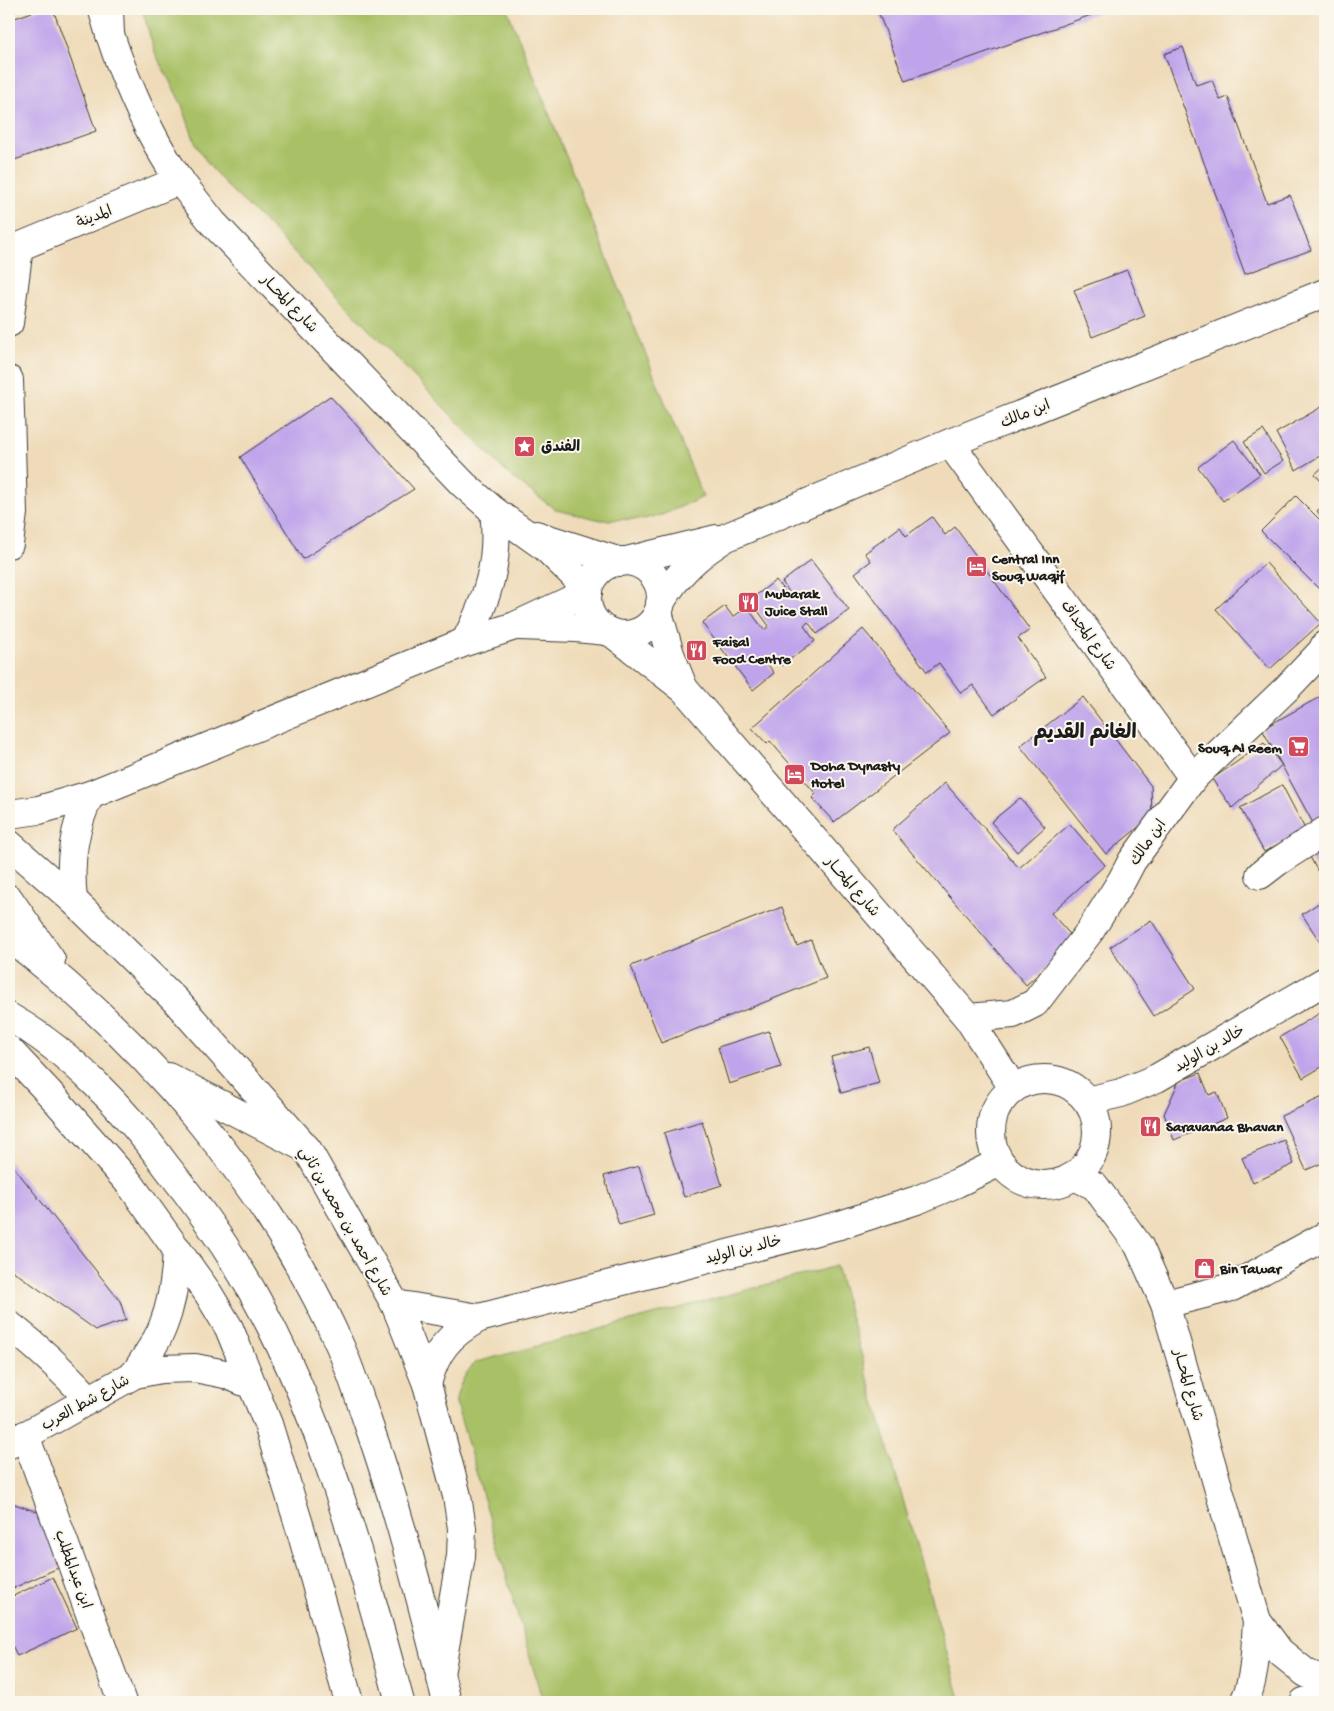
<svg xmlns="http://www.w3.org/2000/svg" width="1334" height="1711" font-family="'Gochi Hand','Playpen Sans Arabic',sans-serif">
<rect width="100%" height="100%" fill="#fbf7ec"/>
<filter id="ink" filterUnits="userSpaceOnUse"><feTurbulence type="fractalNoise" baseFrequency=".02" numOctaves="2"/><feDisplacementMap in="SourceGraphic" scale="10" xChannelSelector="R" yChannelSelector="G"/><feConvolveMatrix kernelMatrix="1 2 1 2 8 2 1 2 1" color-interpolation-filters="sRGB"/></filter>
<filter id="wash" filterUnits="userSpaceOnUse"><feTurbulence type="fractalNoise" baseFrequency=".0096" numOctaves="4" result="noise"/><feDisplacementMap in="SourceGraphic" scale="20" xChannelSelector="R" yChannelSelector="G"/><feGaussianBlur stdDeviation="1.12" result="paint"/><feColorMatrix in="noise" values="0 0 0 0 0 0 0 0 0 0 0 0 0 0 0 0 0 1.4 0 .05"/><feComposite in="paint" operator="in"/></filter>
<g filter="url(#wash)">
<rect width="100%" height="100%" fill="#efdbb9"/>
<g fill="#a9c166" stroke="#626e41">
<path d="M142 9H507L703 497 662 515 643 519 601 520 556 510 510 476 264 221 229 188 209 165 196 145 182 105 155 53Z"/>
<path d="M836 1266 961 1702H543L456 1403C455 1392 467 1368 477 1362Z"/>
</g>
<g id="blocks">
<g fill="#bfa4eb">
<path d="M41 9H53L96 131 9 162V20Z"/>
<path d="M877 9H1108L905 81Z"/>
<path d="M1183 47 1196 85 1212 80 1220 100 1228 97 1267 203 1290 195 1311 250 1245 274 1164 54Z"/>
<path d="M1127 270 1145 316 1092 337 1074 290Z"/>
<path d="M330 396 414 489 303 559 240 457Z"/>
<path d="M1325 405V453L1296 470 1276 433Z"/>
<path d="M1263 430 1283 461 1264 473 1244 442Z"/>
<path d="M1234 440 1260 474 1223 501 1198 467Z"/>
<path d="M1325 465V486L1315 474Z"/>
<path d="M1296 496 1325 525V587L1321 591 1261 531Z"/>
<path d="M1325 504V521L1317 511Z"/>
<path d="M932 517 945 535 955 527 1030 630 1018 638 1046 677 994 714 973 685 961 693 939 663 927 672 855 573 871 561 865 553 900 527 906 536Z"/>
<path d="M811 560 849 610 817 634 808 622 804 626 815 641 781 666 776 660 768 665 774 673 753 690 702 623 725 606 733 617 747 607 764 630 769 626 750 600 776 580 787 595 790 593 782 582Z"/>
<path d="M1266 563 1321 623 1270 669 1216 609Z"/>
<path d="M863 629 950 733 834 822 812 798 816 794 770 741 767 744 752 728Z"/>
<path d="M1325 694V819L1314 825 1262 729Z"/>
<path d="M1083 697 1151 786 1152 816 1106 854 1020 746Z"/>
<path d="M1264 743 1282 765 1232 808 1212 779Z"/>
<path d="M945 783 1019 868 1070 824 1105 865 1051 913 1076 941 1026 985 892 830Z"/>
<path d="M1282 785 1305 829 1264 852 1240 808Z"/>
<path d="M1020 798 1045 827 1017 852 991 822Z"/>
<path d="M1325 843V885L1308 853Z"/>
<path d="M1325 899V950L1302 914Z"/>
<path d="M782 907 797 946 811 940 826 978 661 1043 631 966Z"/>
<path d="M1151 920 1195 989 1154 1016 1110 947Z"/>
<path d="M1325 1010V1065L1303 1078 1280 1037Z"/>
<path d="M769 1031 781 1067 729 1084 718 1047Z"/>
<path d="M869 1047 879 1083 841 1093 831 1057Z"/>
<path d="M1200 1073 1209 1095 1217 1092 1227 1118 1174 1140 1164 1114 1179 1081Z"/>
<path d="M1325 1096V1162L1306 1170 1281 1116Z"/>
<path d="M702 1121 722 1185 684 1197 664 1133Z"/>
<path d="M1284 1140 1294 1164 1253 1183 1242 1158Z"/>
<path d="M9 1161 120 1301 126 1320 96 1330 9 1268Z"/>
<path d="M639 1166 654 1215 619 1225 604 1176Z"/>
<path d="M9 1502 46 1515 67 1564 9 1590Z"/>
<path d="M53 1577 77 1628 17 1656 9 1638V1598Z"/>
</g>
</g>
</g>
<g filter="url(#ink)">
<use href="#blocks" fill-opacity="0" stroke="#3c3934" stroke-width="1"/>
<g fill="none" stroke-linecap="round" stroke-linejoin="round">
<defs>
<g id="minor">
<path d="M103 11C117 64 149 137 180 181 191 195 202 209 213 223L463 484 494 511 545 547 588 589"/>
<path d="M9 251 180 180"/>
<path d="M9 323 19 247"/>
<path d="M9 380 13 513 9 544"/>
<path d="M950 443 1193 778"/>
<path d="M536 535 621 562"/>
<path d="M626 561 716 539"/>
<circle cx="624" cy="598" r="37"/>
<path d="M660 603C678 573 697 555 727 537L950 443 1325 293"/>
<path d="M658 612 670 654 684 689"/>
<path d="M519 626 576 628 607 631"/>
<path d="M612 633 685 690 968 1018 1013 1088"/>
<path d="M465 642C488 599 500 560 494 511"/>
<path d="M9 814 39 810 90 795 465 642 515 626 588 592"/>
<path d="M9 844 73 900 176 1001 307 1149 395 1304 427 1384 457 1496 462 1528 461 1556 440 1674"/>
<path d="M1260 875 1277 862 1325 831"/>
<path d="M73 900C69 864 73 828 90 795"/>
<path d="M968 1018 1013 1014 1035 1003 1090 931 1122 880 1132 861 1193 778 1287 688 1322 651 1325 645"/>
<circle cx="1044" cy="1132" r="53"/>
<path d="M1087 1101 1121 1093 1157 1078 1325 981"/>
<path d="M1074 1176 1095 1186 1139 1246 1165 1304 1257 1621 1280 1652 1306 1673 1325 1681"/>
<path d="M395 1304 479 1318"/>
<path d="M1165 1304 1232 1287 1325 1236"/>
<path d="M9 1325C38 1347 64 1372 89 1399"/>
<path d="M135 1374C144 1358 157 1343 163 1326 173 1301 176 1276 177 1249"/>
<path d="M427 1384C436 1350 449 1335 479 1318L840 1225 917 1200 957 1183 1000 1162"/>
<path d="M25 1435 122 1702"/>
<path d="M10 1444 135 1374 161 1369 195 1368 225 1374 252 1385"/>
<path d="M1244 1702C1256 1678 1255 1648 1257 1621"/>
</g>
<path id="tertiary" d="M1304 1702 1325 1696"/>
<g id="primary">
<path d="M109 9 110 35"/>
<path d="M9 899 51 960"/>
<path d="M9 937C148 1045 268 1184 340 1346 351 1371 359 1397 368 1423 400 1514 423 1608 447 1702"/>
<path d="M9 1017C70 1051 126 1111 167 1167 198 1206 227 1247 252 1291 324 1419 361 1561 400 1702"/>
<path d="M9 1050 55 1099 130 1184 208 1293 229 1328 268 1424 301 1531 349 1702"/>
<path d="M168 1077 307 1149"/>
</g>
</defs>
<use href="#minor" stroke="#3c3934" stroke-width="30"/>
<use href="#tertiary" stroke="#3c3934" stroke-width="30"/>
<use href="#primary" stroke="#3c3934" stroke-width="30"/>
<use href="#minor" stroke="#fff" stroke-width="28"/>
<use href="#tertiary" stroke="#fff" stroke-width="28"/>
<use href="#primary" stroke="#fff" stroke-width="28"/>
</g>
</g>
<defs>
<symbol id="sight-square" viewBox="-11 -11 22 22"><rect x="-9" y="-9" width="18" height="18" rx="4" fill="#d1495b" stroke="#fbf7ec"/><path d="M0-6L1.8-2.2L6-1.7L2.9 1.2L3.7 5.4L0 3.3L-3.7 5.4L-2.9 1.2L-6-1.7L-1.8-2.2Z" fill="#fff"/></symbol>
<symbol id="hotel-square" viewBox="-11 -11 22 22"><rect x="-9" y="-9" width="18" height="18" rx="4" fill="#d1495b" stroke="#fbf7ec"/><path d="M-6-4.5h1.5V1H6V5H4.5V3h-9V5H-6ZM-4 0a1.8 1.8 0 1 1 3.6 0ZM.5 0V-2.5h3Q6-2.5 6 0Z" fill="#fff"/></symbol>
<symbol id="restaurant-square" viewBox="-11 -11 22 22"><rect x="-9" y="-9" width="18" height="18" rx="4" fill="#d1495b" stroke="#fbf7ec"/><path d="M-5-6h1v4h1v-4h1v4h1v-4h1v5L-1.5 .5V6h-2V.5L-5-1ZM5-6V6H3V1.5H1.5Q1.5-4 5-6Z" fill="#fff"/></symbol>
<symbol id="supermarket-square" viewBox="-11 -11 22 22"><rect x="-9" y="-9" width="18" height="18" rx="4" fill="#d1495b" stroke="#fbf7ec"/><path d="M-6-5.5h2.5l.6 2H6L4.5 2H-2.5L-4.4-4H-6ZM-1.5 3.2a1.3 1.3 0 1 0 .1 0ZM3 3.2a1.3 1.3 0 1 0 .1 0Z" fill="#fff"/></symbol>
<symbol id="shop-square" viewBox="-11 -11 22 22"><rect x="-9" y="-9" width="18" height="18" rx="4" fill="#d1495b" stroke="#fbf7ec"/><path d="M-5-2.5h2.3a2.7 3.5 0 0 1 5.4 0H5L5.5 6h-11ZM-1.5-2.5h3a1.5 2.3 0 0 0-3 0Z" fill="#fff"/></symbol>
</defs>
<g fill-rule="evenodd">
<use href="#sight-square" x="512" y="434" width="25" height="25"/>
<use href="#hotel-square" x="964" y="554" width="25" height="25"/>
<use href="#restaurant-square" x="736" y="590" width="25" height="25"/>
<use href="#restaurant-square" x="684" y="638" width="25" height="25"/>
<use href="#supermarket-square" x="1286" y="734" width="25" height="25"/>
<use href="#hotel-square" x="782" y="762" width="25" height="25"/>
<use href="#restaurant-square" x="1138" y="1114" width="25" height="25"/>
<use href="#shop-square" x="1192" y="1256" width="25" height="25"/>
</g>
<g text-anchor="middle" stroke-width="4" stroke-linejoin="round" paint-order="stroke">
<g font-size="15" fill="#1c1c1c" stroke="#fbf7ec">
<text transform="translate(94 216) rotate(-22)" y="5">المدينة</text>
<text transform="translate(290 303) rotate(46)" y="5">شارع المحــار</text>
<text transform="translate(1025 413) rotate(-22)" y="5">ابن مالك</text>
<text transform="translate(1089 635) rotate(54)" y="5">شارع المجداف</text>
<text transform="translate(1147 842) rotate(-55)" y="5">ابن مالك</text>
<text transform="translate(853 886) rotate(49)" y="5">شارع المحــار</text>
<text transform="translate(1209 1048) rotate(-30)" y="5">خالد بن الوليد</text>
<text transform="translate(346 1221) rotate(60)" y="5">شارع أحمد بن محمد بن ثاني</text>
<text transform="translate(743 1249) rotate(-14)" y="5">خالد بن الوليد</text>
<text transform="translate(1189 1385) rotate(74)" y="5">شارع المحــار</text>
<text transform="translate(85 1402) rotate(-29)" y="5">شارع شط العرب</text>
<text transform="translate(74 1569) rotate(70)" y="5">ابن عبدالمطلب</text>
</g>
<g font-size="15" font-weight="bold" fill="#1c1c1c" stroke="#fbf7ec" text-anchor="start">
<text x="541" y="451">الفندق</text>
<text x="992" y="563">Central Inn<tspan x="992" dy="17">Souq Waqif</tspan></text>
<text x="765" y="598">Mubarak<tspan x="765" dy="17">Juice Stall</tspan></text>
<text x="713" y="646">Faisal<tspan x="713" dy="17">Food Centre</tspan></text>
<text x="1282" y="752" text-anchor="end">Souq Al Reem</text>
<text x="811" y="770">Doha Dynasty<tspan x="811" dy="17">Hotel</tspan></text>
<text x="1166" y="1131">Saravanaa Bhavan</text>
<text x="1220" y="1273">Bin Tawar</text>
</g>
<g font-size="20" font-weight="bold" fill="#1c1c1c" stroke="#fbf7ec">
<text x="1085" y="738">الغانم القديم</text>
</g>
</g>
<rect width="1334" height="1711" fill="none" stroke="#fbf7ec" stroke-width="30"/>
</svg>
